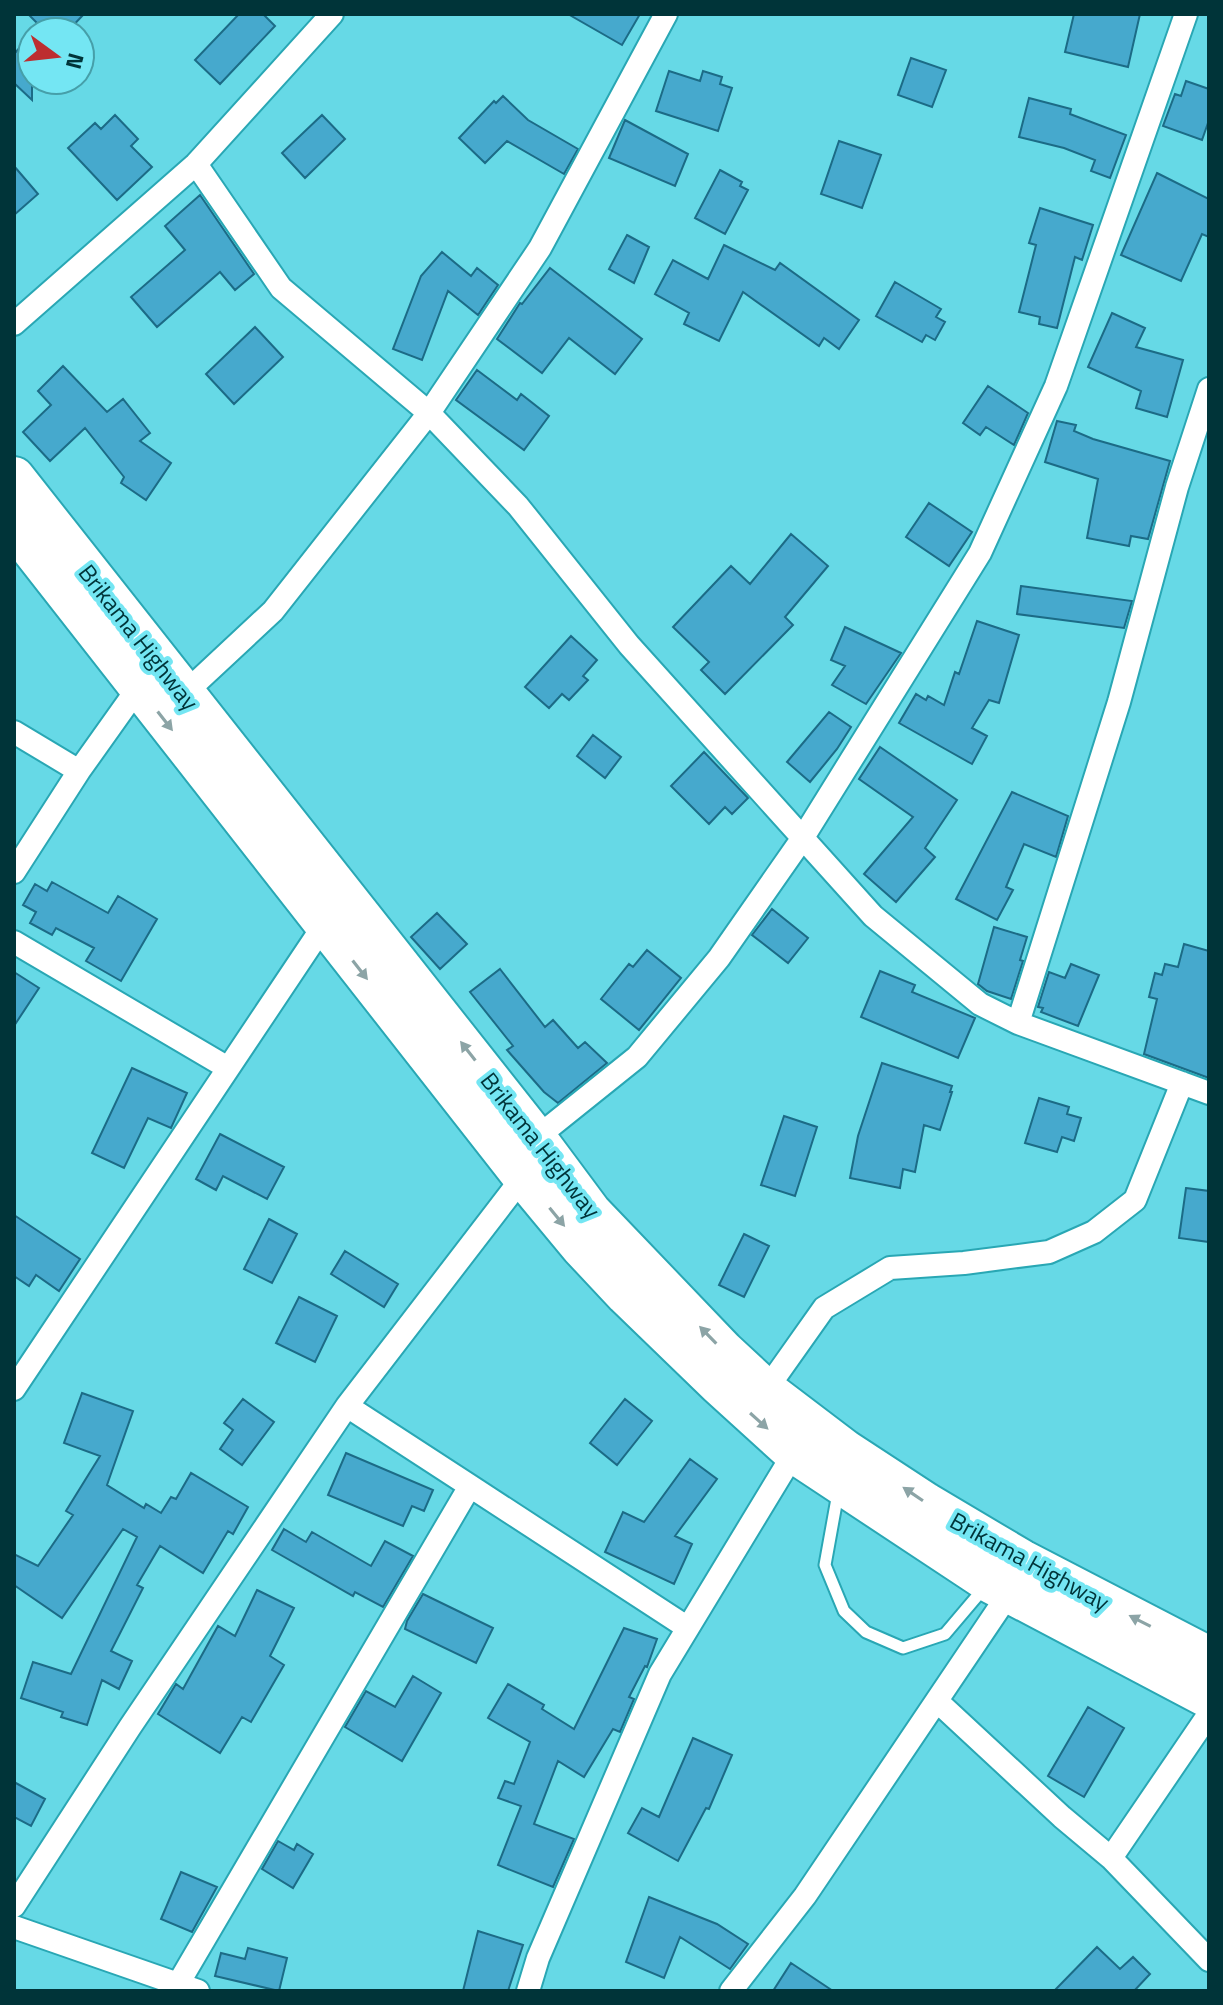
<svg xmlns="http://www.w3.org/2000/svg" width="1223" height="2005" font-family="'Titillium Web',sans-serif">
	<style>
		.building { fill: #46a9cd; stroke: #1c6b86; stroke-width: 2 }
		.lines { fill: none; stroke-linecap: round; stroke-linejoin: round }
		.lane-casing { stroke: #29a7b4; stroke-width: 15 }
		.street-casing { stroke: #29a7b4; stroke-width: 26 }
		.highway-casing { stroke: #29a7b4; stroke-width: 44 }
		.lane { stroke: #fff; stroke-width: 11 }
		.street { stroke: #fff; stroke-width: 22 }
		.highway { stroke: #fff; stroke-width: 40 }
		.oneway { fill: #8ca4a6 }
		.labels { text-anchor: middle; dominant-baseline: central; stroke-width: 8; stroke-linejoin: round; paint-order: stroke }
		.street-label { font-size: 24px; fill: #003439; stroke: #74e6f3 }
	</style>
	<rect width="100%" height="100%" fill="#66d9e6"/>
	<!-- building -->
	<path class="building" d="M28,14h56l-17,18h-21z
		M239,14h24l12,12 -55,58 -25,-24z
		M568,14h72l-18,31z
		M1074,14h66l-12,53 -63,-15z
		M32,34v66l-18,-17v-29z
		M911,58l35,12 -14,37 -34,-12z
		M669,71l31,10 3,-10 19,6 -2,7 12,4 -14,43 -62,-20z
		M1186,81l23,8v31l-7,20 -39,-14 12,-32 6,2z
		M503,96l25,24 50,29 -14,25 -57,-33 -22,22 -26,-25 35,-37 2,2z
		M1029,98l42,11 -1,5 56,21 -16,43 -19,-7 4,-11 -31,-12 -45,-11z
		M115,115l23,24 -7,7 21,21 -35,33 -49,-52 27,-25 6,6z
		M322,115l23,24 -40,39 -23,-25z
		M625,120l63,34 -13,32 -66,-28z
		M839,141l42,14 -19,53 -41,-14z
		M14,166l24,28 -24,21z
		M720,170l22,12 -2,4 8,4 -23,44 -30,-16z
		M1157,173l52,26v38l-7,-3 -21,47 -60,-26z
		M200,195l54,79 -19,16 -15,-18 -63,55 -26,-30 54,-47 -20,-24z
		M1040,208l53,17 -11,35 -7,-3 -18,71 -18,-4 1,-7 -21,-5 17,-67 -7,-2z
		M627,235l22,12 -15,36 -25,-14z
		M724,245l51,25 5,-7 79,57 -20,29 -15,-11 -5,8 -76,-54 -24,49 -35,-17 5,-11 -34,-19 18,-34 35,19z
		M442,252l29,24 6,-8 21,17 -20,30 -30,-24 -26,69 -29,-11 28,-73z
		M550,268l92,71 -27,35 -46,-36 -27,35 -45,-34 23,-36 2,1z
		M895,282l46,27 -5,8 9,5 -10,18 -9,-5 -4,7 -46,-26z
		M1112,313l33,15 -9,19 47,13 -16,57 -31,-9 5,-17 -53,-24z
		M255,327l28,30 -49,47 -28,-30z
		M63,366l44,46 16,-13 27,34 -10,8 31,22 -25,37 -25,-17 3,-6 -39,-49 -35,33 -27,-29 28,-27 -13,-14z
		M477,370l40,30 4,-6 28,22 -25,34 -68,-50z
		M988,386l40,27 -14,32 -28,-18 -6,8 -17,-12z
		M1057,421l19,4 -2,6 19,8 77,22 -22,78 -17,-3 -2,10 -42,-8 11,-59 -53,-17z
		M929,503l43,29 -23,34 -43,-29z
		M791,534l37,32 -43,51 8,8 -68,69 -24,-24 8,-8 -36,-35 58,-61 19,18z
		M1021,586l111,15 -8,27 -107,-14z
		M977,621l42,14 -20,68 -10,-3 -17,28 15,8 -15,28 -73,-41 17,-29 10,6 2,-4 16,9 11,-33 4,2z
		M845,627l56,26 -35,51 -34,-19 13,-19 -14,-6z
		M571,636l26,24 -14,16 5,4 -19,20 -7,-6 -13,14 -24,-21z
		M829,712l22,15 -14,22 -27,33 -23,-20z
		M593,735l28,22 -16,21 -28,-22z
		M880,747l77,53 -32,48 10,9 -39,45 -32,-28 49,-57 -54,-38z
		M704,752l44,46 -16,16 -7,-7 -16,17 -38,-38z
		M1012,792l56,24 -12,41 -32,-13 -18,43 7,3 -16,30 -41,-21z
		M52,882l56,31 10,-17 39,23 -36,62 -35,-20 8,-13 -38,-20 -4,7 -22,-12 6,-11 -13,-7 12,-21 12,7z
		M772,909l36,29 -20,25 -36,-28z
		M437,913l30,31 -27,25 -29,-32z
		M994,927l33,10 -7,23 3,1 -12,38 -24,-8 -9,-7z
		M1184,944l25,7v127l-65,-24 13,-55 -8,-2 6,-24 7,2 3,-11 13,3z
		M647,950l34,28 -42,52 -38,-31 28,-35 4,3z
		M1071,964l28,11 -21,51 -37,-14 2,-4 -5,-1 11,-35 16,6z
		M500,969l45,58 8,-7 25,28 7,-6 22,21 -49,40 -14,-11 -37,-42 6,-4 -43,-54z
		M880,971l35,14 -3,7 63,26 -17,40 -97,-41z
		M14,972l25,16 -25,38z
		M882,1063l70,23 -2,6h2l-12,38 -16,-5 -9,47 -12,-3 -3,19 -50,-10 8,-42z
		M132,1068l55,25 -16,35 -23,-10 -24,50 -32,-15z
		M1039,1098l30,9 -2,7 14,4 -7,23 -12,-4 -5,15 -32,-9z
		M784,1116l33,11 -22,69 -34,-11z
		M220,1134l64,33 -17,32 -44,-23 -7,14 -20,-11z
		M1186,1188l23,3v51l-30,-4z
		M14,1215l66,44 -21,32 -23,-16 -7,11 -15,-10z
		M269,1219l28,15 -25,49 -28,-14z
		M744,1234l25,12 -25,51 -25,-12z
		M345,1251l53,33 -14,23 -53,-33z
		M299,1297l38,19 -22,46 -39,-19z
		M82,1393l51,18 -26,74 37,23 2,-4 15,9 10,-16 5,2 15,-26 57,34 -15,27 -5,-3 -25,42 -43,-27 -23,39 6,3 -32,63 21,10 -13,28 -17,-9 -15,45 -26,-8 2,-5 -42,-14 12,-36 38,12 66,-137 -14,-8 -61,89 -48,-33v-31l24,12 35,-51 -7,-4 34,-55 -36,-13z
		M243,1399l31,23 -32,43 -22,-16 13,-19 -9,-7z
		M625,1399l27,22 -35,44 -27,-22z
		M346,1453l87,37 -9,21 -12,-5 -9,20 -75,-31z
		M690,1459l27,20 -42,57 17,8 -18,40 -69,-32 18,-40 21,10z
		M284,1529l22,13 6,-10 59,34 14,-25 28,15 -30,51 -28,-15 -2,4 -81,-46z
		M257,1590l37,18 -24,48 14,9 -33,57 -9,-5 -22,36 -62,-39 18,-30 7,5 35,-63 17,10z
		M423,1594l70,34 -17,35 -71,-34 2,-8z
		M624,1628l33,11 -10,28 -2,-1 -16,31 5,2 -14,33 -7,-3 -29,48 -26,-16 -24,63 40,15 -21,48 -55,-22 23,-59 -23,-8 7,-17 9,3 16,-42 -42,-24 20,-34 36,21 -2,4 32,20z
		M413,1676l28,17 -39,68 -57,-34 21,-36 29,16z
		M1088,1707l36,21 -40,69 -36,-21z
		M693,1738l39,17 -23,54 -3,-1 -28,53 -50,-28 14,-25 17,9z
		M14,1782l31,17 -14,27 -17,-9z
		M278,1841l16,9 3,-6 16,10 -20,34 -31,-19z
		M181,1872l36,15 -25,45 -31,-13z
		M649,1897l68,27 31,20 -18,25 -50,-32 -16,41 -38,-16z
		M478,1931l45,14 -15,46h-45z
		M1097,1947l23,22 13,-12 17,17 -16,17h-80z
		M248,1948l39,10 -8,33 -64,-15 6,-23 24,6z
		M791,1963l42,28h-60z"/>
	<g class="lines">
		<defs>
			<path id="lane" d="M838,1493l-13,72 19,46 22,21 37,16 42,-14 39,-46"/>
			<path id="street" d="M196,164l85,124 148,125 89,93 111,139 244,271 107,88 38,19 191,70
				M14,324l182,-160 136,-150
				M184,694l89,-83 156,-198 111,-165 126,-234
				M14,732l65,39
				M14,872l65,-101 64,-90
				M14,942l214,126
				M1018,1023l101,-321 58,-215 32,-98
				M536,1138l101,-81 82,-99 83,-119 178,-286 76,-167 130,-372
				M14,1389l310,-464
				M766,1390l58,-82 66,-40 74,-5 85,-11 45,-20 41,-32 47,-117
				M347,1406l123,80
				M938,1702l124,115 49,41 98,102
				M1111,1858l98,-144
				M14,1906l116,-179 217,-321 176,-229
				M14,1927l184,64
				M178,1984l292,-498 218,142
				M528,1991l10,-33 122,-284 134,-221
				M731,1991l74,-95 205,-304"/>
			<path id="highway" d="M14,477l522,661 55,74 133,139 42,39 79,60 81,53 96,57 187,97
				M14,527l509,650 58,70 45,48 92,89 76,69 195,129 220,116"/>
		</defs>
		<!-- lane casing -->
		<use href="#lane" class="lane-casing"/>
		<!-- street casing -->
		<use href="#street" class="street-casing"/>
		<!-- highway casing -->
		<use href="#highway" class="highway-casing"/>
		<!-- lane -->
		<use href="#lane" class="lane"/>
		<!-- street -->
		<use href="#street" class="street"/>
		<!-- highway -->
		<use href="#highway" class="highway"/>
	</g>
	<!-- one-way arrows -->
	<defs><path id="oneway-solid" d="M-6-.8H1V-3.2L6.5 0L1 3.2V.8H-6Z" transform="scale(2)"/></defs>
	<g class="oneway">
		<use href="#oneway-solid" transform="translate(165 721) rotate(52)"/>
		<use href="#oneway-solid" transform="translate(360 970) rotate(52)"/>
		<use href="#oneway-solid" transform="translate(468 1051) rotate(-128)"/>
		<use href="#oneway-solid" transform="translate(557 1217) rotate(51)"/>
		<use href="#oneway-solid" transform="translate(708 1335) rotate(-134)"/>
		<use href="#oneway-solid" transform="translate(759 1421) rotate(42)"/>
		<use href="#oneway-solid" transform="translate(913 1494) rotate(-146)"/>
		<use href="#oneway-solid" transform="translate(1140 1621) rotate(-153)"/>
	</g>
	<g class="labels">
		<!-- street labels -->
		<g class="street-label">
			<text transform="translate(139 637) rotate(52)">Brikama Highway</text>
			<text transform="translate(541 1145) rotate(52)">Brikama Highway</text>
			<text transform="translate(1030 1561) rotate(29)">Brikama Highway</text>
		</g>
	</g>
	<!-- border -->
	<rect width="1223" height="2005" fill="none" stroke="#003439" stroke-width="32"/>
	<!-- north arrow -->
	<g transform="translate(56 56) rotate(105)"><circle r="38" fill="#74e6f3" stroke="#469fa9" stroke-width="2"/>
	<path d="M0-6L14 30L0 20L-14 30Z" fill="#bd2e30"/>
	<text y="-12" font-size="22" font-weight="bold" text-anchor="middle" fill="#003439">N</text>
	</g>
</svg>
